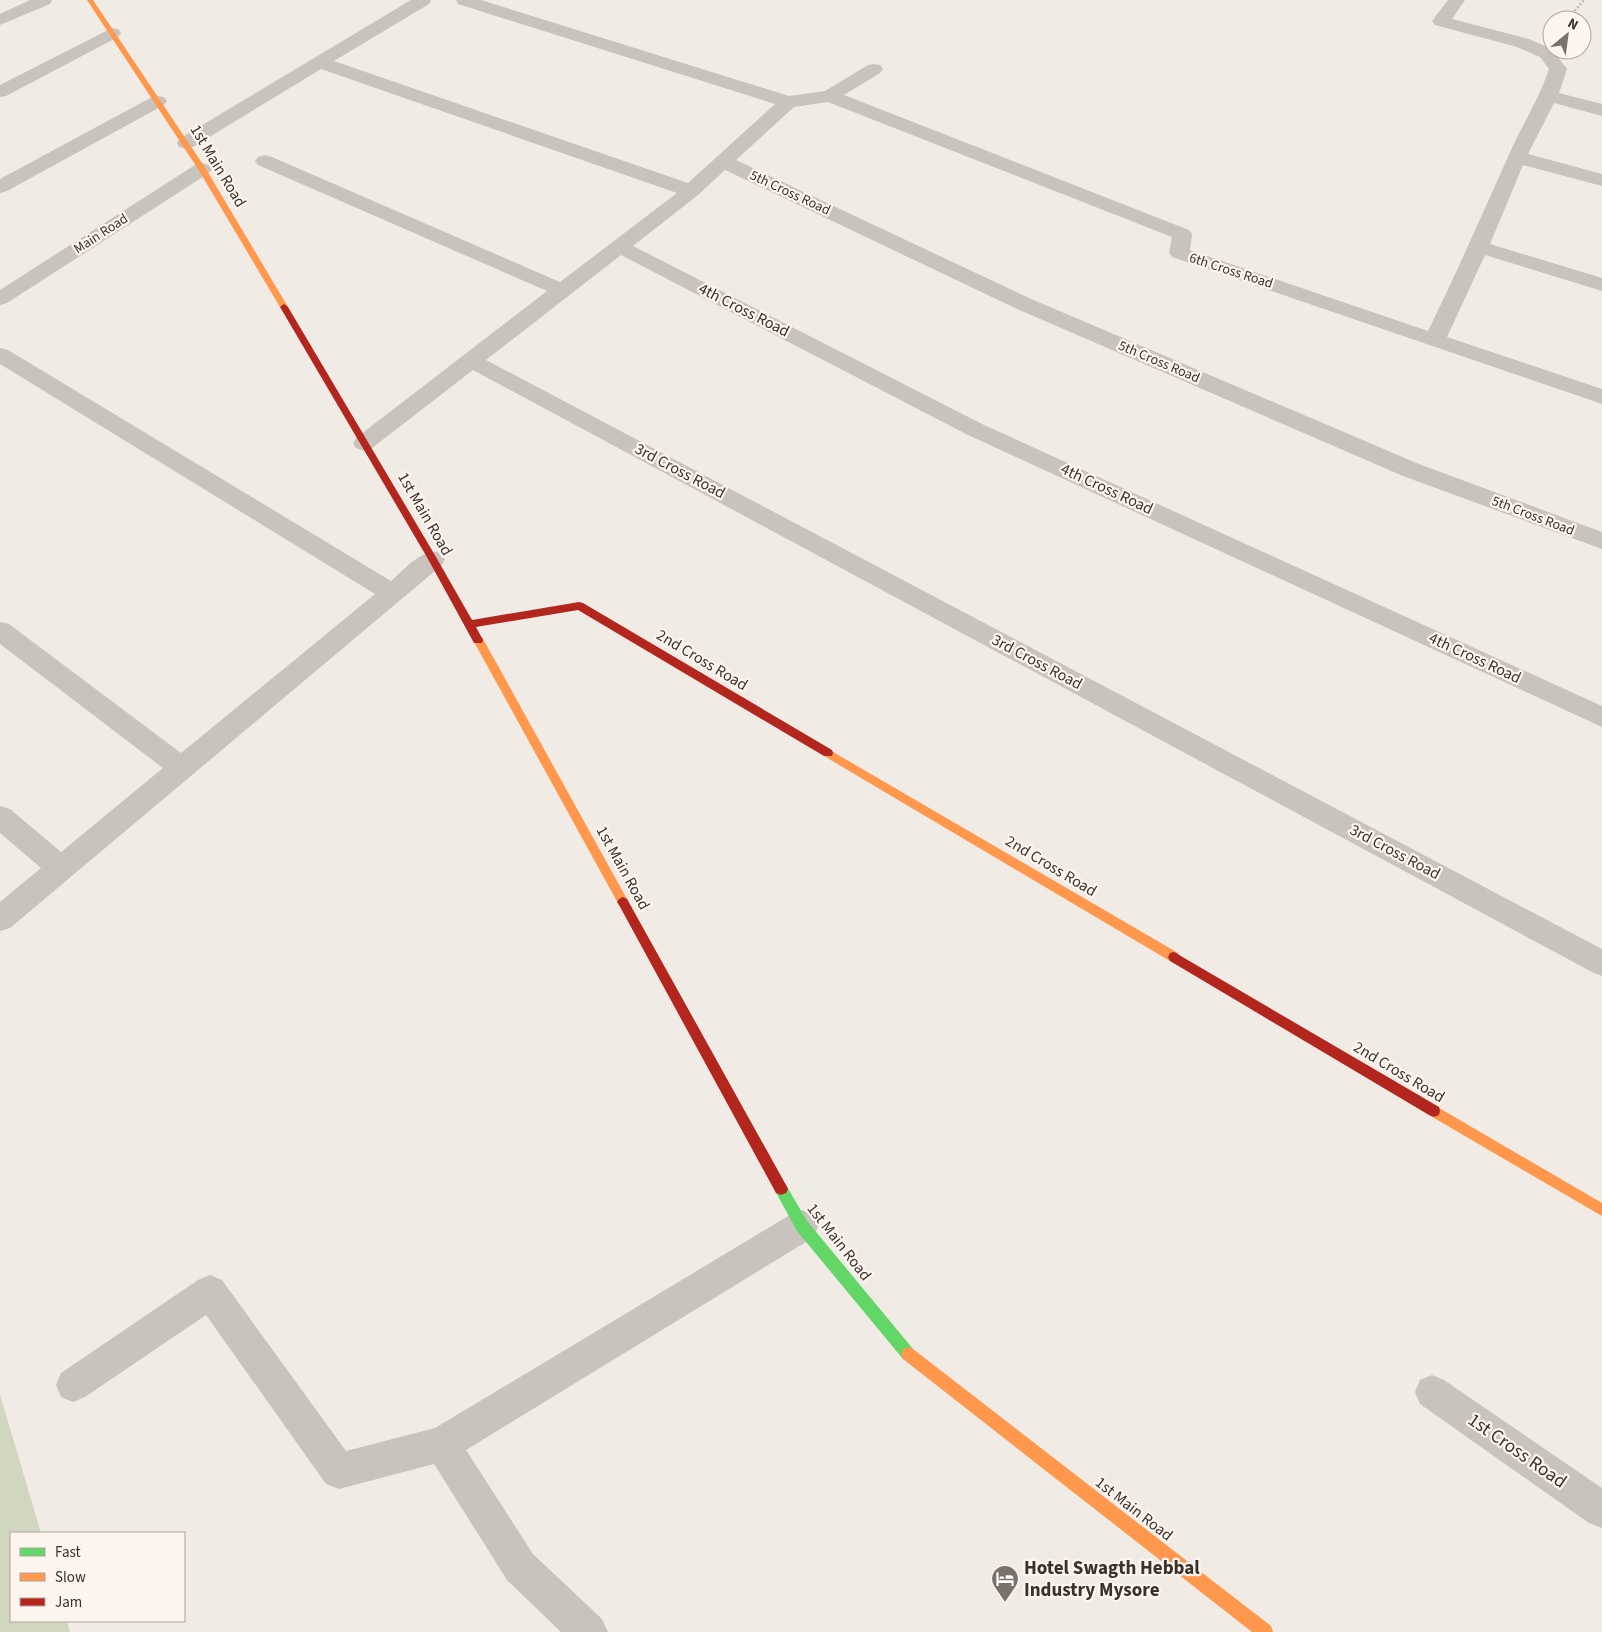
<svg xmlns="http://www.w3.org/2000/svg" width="1602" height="1632" font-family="'Source Sans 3',sans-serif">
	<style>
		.green { fill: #d1d6bf }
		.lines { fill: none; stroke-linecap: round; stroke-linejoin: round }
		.path { stroke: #c2bbb6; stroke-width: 2.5; stroke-dasharray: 2 2; stroke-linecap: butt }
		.street { fill: #c9c3be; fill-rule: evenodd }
		.fast { fill: #63d668; fill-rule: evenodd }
		.slow { fill: #ff974d; fill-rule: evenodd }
		.jam { fill: #b3261e; fill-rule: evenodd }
		.labels { text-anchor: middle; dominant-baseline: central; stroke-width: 4.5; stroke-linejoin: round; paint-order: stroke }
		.far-street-label { font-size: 14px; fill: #3b302b; stroke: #fbf5ee }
		.street-label { font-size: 16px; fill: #3b302b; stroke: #fbf5ee }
		.near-street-label { font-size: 19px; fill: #3b302b; stroke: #fbf5ee }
		.near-poi-label { font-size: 19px; font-weight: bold; fill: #3b302b; stroke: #fbf5ee; text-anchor: start }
	</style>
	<rect width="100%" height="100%" fill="#f0ebe5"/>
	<!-- green -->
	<path class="green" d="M0,1395l41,138h-30v88h56l3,11h-70z"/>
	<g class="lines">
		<!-- path -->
		<path class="path" d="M1572,14l12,-14"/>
		<!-- street -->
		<path class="street" d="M30,0h22l-2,4 -50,21v-11z
			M411,0h20l-2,4 -95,57 354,122 87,-79 -317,-100 -2,-4h25l308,96 36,-5 43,-26 6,-1 6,1 3,4 -3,4 -36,22 345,135 3,4 -2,16 238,81c28,-57 53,-114 79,-172 13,-31 31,-57 42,-90l-9,-12 -23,-10 -82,-22 -3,-4 16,-21h17l-13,19 77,20 23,10 15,20 -8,24 43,11v12l-48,-13 -26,51 74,20v12l-79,-21 -33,79 112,34v13l-117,-36 -38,82 155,52v15l-430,-147 -3,-4 3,-16 -344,-135 -34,5 -58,53 293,138 390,166 183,68v17l-199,-73 -388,-168 -290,-138 -27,25 -65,51 349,178 620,282v21l-636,-293 -345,-179 -135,105 1116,589v27l-10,-4 -1119,-602 -101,78 -8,3 -8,-3 -3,-5 3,-5 191,-147 -289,-126 -3,-4 3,-4 7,-2 7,2 288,125 117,-89 -356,-124 -128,78 -7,2 -7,-2 -2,-4 2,-4z
			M112,28l6,1 3,4 -3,4 -112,59 -6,1v-12z
			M158,96l6,1 3,4 -3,4 -157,86 -7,2v-14l152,-82z
			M202,163l7,2 3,4 -3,4 -202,130 -7,2v-15l195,-125z
			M0,348l8,2 383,231c14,-12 31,-34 51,-28l3,6 -3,6 -432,363 -10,3v-29l41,-34 -41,-35v-27l10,3 51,43 102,-84 -163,-124v-22l9,2 172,129 194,-159 -375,-230z
			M802,1210l12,5 4,11 -4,11 -348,213 67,104 69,65 6,13h-47l-54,-52 -73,-116 -95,25 -13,-5 -120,-169 -121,82 -12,5 -12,-5 -5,-12 5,-12 137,-93 12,-5 12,5 124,171 89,-23 355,-213z
			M1432,1375l12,5 158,108v40l-13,-5 -169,-119 -5,-12 5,-12z"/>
		<!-- fast -->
		<path class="fast" d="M781,1183l5,2 21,36 106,128 2,5 -2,5 -5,2 -5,-2 -106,-128 -23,-42 2,-4z"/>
		<!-- slow -->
		<path class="slow" d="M87,0h6l113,169 82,138 -1,2 -3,1 -4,-3 -82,-138z
			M478,636l4,1 145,262 2,3 -2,3 -4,2 -4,-2 -146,-265z
			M828,749l350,204 2,4 -2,4 -4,1 -4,-1 -346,-205 -1,-3z
			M1434,1105l168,98v13l-173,-101 -1,-4 1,-4z
			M908,1347l5,2 358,277 2,6h-21l-349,-273 -2,-5 2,-5z"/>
		<!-- jam -->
		<path class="jam" d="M284,304l4,3 148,250 36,63 107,-18 4,1 249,147 1,3 -1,3h-8l-246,-146 -102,17 7,13 -1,3h-8l-46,-84 -148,-252z
			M623,897l4,2 159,286 2,4 -2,4 -5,2 -5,-2 -157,-288 -2,-3 2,-3z
			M1174,952l265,155 1,4 -1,4 -5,2 -5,-2 -259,-154 -2,-4 2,-4z"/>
	</g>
	<!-- icons -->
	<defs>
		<symbol id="hotel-pin" viewBox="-11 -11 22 30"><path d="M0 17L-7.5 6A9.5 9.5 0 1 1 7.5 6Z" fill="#7a716c" stroke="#fbf5ee"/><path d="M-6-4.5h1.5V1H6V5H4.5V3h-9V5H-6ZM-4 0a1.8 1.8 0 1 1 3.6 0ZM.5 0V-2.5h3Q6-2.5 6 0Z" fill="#fff"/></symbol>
	</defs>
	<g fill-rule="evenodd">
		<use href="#hotel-pin" x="989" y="1563" width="32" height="43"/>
	</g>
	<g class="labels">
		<!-- far-street labels -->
		<g class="far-street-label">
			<text transform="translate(790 193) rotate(25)">5th Cross Road</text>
			<text transform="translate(101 234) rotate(-33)">Main Road</text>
			<text transform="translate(1231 271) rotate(18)">6th Cross Road</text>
			<text transform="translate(1159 362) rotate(23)">5th Cross Road</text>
			<text transform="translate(1533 516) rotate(21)">5th Cross Road</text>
		</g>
		<!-- street labels -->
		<g class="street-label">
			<text transform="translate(218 166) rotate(59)">1st Main Road</text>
			<text transform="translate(744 310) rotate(27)">4th Cross Road</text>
			<text transform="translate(680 471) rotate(28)">3rd Cross Road</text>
			<text transform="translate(1107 489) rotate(25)">4th Cross Road</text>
			<text transform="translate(425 514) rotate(60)">1st Main Road</text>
			<text transform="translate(1475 658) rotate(25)">4th Cross Road</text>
			<text transform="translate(702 660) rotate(31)">2nd Cross Road</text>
			<text transform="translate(1037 662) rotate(28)">3rd Cross Road</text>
			<text transform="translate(1395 852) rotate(28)">3rd Cross Road</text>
			<text transform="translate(1051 866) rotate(31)">2nd Cross Road</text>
			<text transform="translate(623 868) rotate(61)">1st Main Road</text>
			<text transform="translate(1399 1072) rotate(31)">2nd Cross Road</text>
			<text transform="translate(839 1242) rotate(52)">1st Main Road</text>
			<text transform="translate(1134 1509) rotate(38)">1st Main Road</text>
		</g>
		<!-- near-street labels -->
		<g class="near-street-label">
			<text transform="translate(1517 1451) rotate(35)">1st Cross Road</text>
		</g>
		<!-- near-poi labels -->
		<g class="near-poi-label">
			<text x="1024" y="1568">Hotel Swagth Hebbal<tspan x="1024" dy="22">Industry Mysore</tspan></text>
		</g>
	</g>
	<!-- legend -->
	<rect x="10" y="1532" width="175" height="90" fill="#fbf5ee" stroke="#aea6a0"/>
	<rect x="20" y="1548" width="25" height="8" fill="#63d668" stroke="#aea6a0"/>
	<text x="55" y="1557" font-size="15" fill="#3b302b">Fast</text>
	<rect x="20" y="1573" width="25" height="8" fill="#ff974d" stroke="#aea6a0"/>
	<text x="55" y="1582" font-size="15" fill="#3b302b">Slow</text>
	<rect x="20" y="1598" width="25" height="8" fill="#b3261e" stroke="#aea6a0"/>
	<text x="55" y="1607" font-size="15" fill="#3b302b">Jam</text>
	<!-- north arrow -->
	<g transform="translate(1567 35) rotate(29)"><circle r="24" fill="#fbf5ee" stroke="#aea6a0"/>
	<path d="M0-4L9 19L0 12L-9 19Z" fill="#7a716c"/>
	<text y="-8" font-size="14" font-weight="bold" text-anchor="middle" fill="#3b302b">N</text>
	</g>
</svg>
